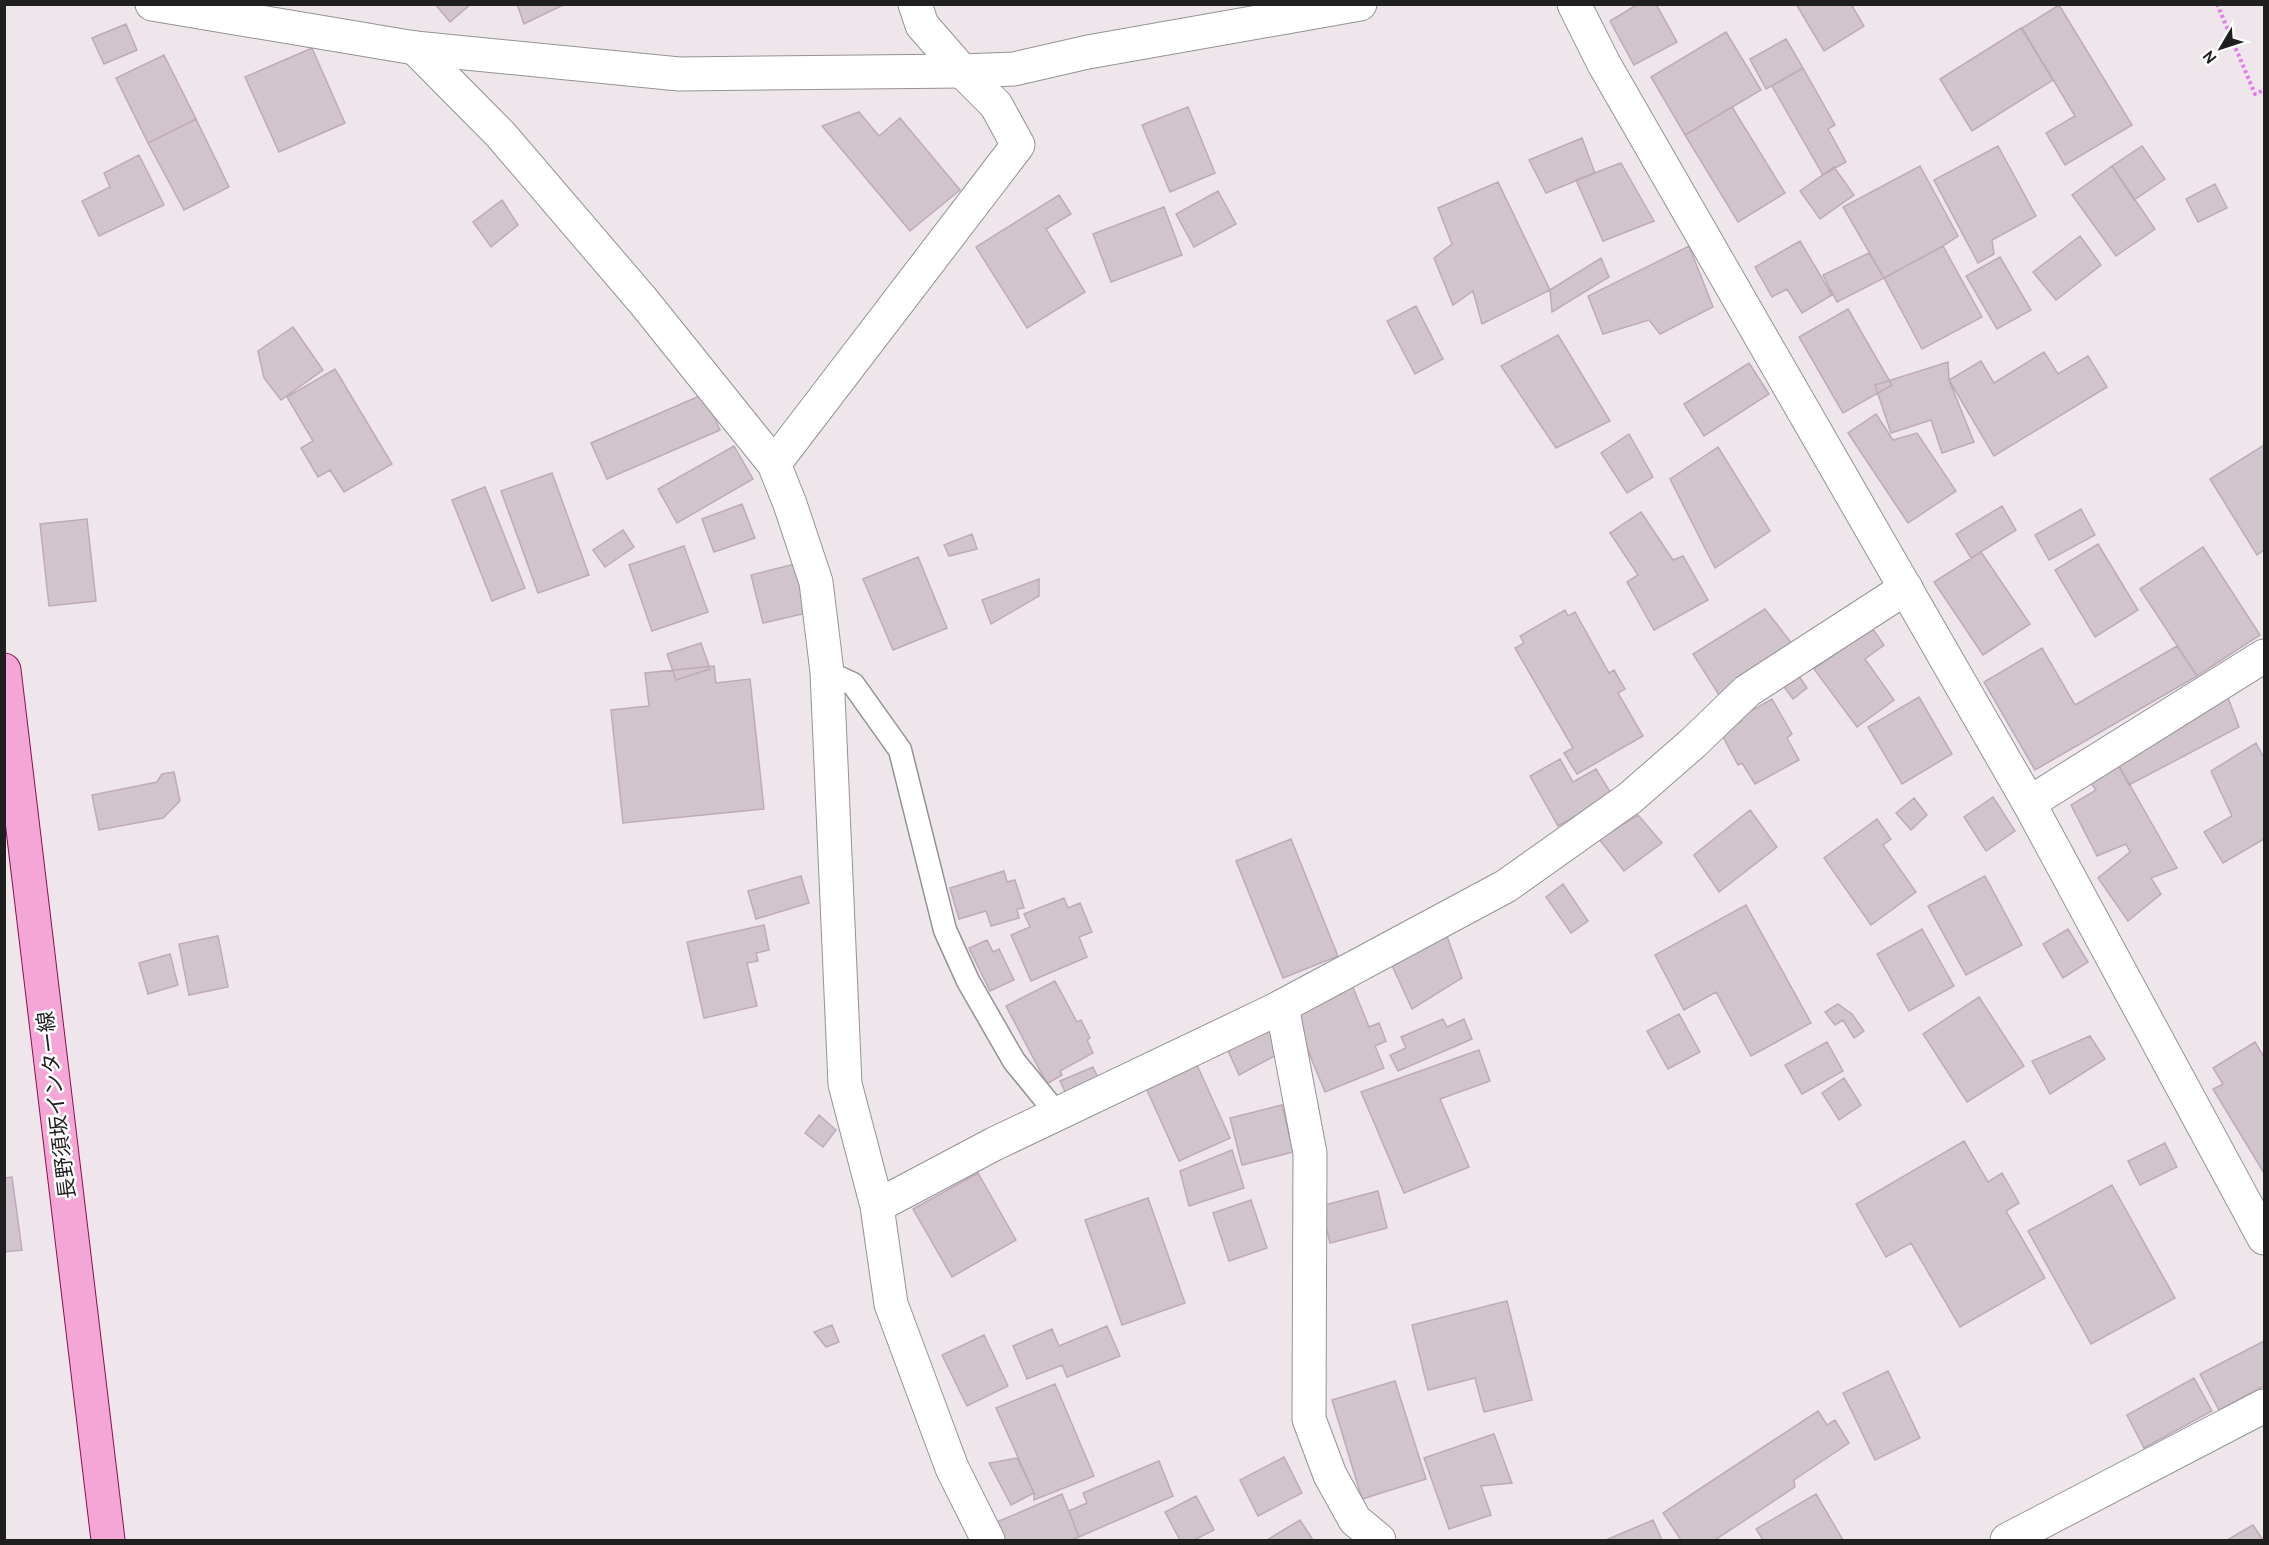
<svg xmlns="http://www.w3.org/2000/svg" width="2269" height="1545" font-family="Cabin,'Noto Sans JP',sans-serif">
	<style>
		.building { fill: #d1c4cd; stroke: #bfaaba; stroke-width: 1.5 }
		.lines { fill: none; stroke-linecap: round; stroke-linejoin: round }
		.service-casing { stroke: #939393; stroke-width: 25 }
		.minor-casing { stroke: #939393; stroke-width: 35 }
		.tertiary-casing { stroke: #939393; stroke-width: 35 }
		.primary-casing { stroke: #8c0e4f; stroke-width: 35 }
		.path { stroke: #e479ed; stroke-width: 4; stroke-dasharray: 3 3; stroke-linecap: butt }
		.service { stroke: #fff; stroke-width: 22 }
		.minor { stroke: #fff; stroke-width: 33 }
		.tertiary { stroke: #fff; stroke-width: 33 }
		.primary { stroke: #f4a7d6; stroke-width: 33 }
		.labels { text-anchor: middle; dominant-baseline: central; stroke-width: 5; stroke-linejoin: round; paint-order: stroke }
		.street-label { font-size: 21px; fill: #1f1f1f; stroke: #fff }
	</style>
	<rect width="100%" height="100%" fill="#efe6eb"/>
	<!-- building -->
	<path class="building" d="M435,4h36l-21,18z
		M517,4h48l-41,20z
		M1638,4h18l21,38 -43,23 -24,-44z
		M1796,4h55l13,22 -40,25z
		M2059,5l73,120 -67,40 -19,-32 29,-17 -53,-88z
		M126,24l11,26 -33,14 -12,-26z
		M2021,28l32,52 -81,51 -32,-52z
		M1726,32l35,58 -76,45 -34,-58z
		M1786,39l17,29 -37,21 -16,-30z
		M312,48l33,75 -66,29 -34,-75z
		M164,55l32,64 -48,24 -32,-65z
		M1803,68l32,57 -7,4 18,33 -23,13 -51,-89z
		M1188,107l27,66 -45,19 -28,-67z
		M1732,107l53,86 -47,29 -53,-87z
		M859,112l20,24 21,-18 60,72 -50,41 -88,-105z
		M196,119l33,68 -45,23 -36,-67z
		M1582,138l13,35 -49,20 -17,-33z
		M1998,146l38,70 -44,24 2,14 -16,9 -44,-83z
		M2142,146l23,33 -31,21 -22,-34z
		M139,155l25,50 -65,31 -17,-35 28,-14 -6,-14z
		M1621,163l33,58 -51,20 -27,-61z
		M1920,166l38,70 -15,10 -59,32 -41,-71z
		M2112,166l43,63 -39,27 -44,-61z
		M1834,167l20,28 -34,24 -20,-28z
		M1498,182l52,108 -68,34 -9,-33 -20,14 -19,-47 18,-14 -14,-36z
		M2215,184l12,24 -29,14 -12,-23z
		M1218,191l18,33 -42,23 -18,-33z
		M1059,195l12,19 -25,15 39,63 -58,36 -51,-81z
		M502,200l16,25 -27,22 -18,-25z
		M1164,207l18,48 -71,27 -18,-48z
		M2080,236l21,29 -45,35 -23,-28z
		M1800,241l32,54 -30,18 -15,-24 -15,8 -17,-30z
		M1689,246l24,61 -53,27 -11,-14 -46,14 -15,-38z
		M1943,246l39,71 -60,32 -38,-71z
		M1869,253l15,25 -47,24 -14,-27z
		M2000,257l31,53 -34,19 -31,-53z
		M1601,258l8,19 -57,35 -2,-22z
		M1416,306l27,53 -28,15 -28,-53z
		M1848,309l44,76 -49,28 -44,-76z
		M293,327l30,43 -42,30 -17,-22 -6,-27z
		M1558,335l52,86 -54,27 -55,-82z
		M2044,352l14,22 30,-18 19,31 -113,69 -45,-76 32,-19 13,22z
		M1948,362l1,18 25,62 -32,11 -11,-33 -40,13 -16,-48z
		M1749,363l20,31 -65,42 -20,-32z
		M335,369l57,95 -48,28 -14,-22 -12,7 -17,-29 12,-7 -26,-44z
		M704,394l16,36 -113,49 -16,-36z
		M1876,414l17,26 24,-7 39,58 -48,32 -60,-90z
		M1629,434l24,43 -26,16 -26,-40z
		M2264,445v105l-7,5 -47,-76z
		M734,446l19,33 -76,44 -19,-34z
		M1718,447l52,84 -55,37 -45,-89z
		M552,473l37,102 -51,18 -37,-102z
		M485,487l40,101 -33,13 -40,-101z
		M742,504l13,34 -41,14 -12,-33z
		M2002,506l14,24 -45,28 -15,-24z
		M2081,509l14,26 -46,25 -14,-25z
		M1641,512l32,48 10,-4 25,44 -54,30 -27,-48 11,-7 -28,-42z
		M87,519l9,82 -47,5 -9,-82z
		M623,530l11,17 -29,20 -12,-17z
		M972,534l5,15 -28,7 -5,-11z
		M2098,544l40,66 -43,27 -40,-67z
		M684,546l24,66 -56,19 -23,-66z
		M2203,547l57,88 -63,41 -57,-87z
		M1981,552l49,72 -47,31 -49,-73z
		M918,557l29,71 -54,22 -30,-71z
		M795,564l12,49 -44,10 -12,-48z
		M1039,579v17l-48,28 -9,-24z
		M1765,609l28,36 -74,50 -26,-41z
		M1565,610l3,6 7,-4 34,61 5,-3 11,19 -7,4 25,43 -66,38 -13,-21 9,-5 -58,-100 9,-5 -4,-7z
		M1872,628l12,17 -19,14 29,41 -37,27 -43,-58z
		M701,643l9,26 -34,11 -9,-26z
		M2177,646l20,30 -162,94 -51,-88 58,-34 33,57z
		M714,666l2,17 34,-4 14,130 -141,14 -12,-113 38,-4 -4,-33z
		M1799,676l8,12 -14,11 -9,-12z
		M2227,695l12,32 -110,58 -15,-28z
		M1919,697l33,57 -50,30 -34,-57z
		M1772,699l20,35 -5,4 12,22 -44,24 -13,-21 -4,2 -17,-32 21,-12 -2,-4z
		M2256,743l8,15v81l-41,24 -19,-31 28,-16 -21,-45z
		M2114,757l63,111 -26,10 10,16 -33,27 -30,-43 32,-26 -4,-8 -29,12 -26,-51 25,-15 -12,-16z
		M1560,759l13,23 23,-13 16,26 -54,31 -28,-50z
		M174,772l6,29 -17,17 -64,12 -7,-35 65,-13 5,-8z
		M1993,797l22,34 -29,20 -22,-34z
		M1914,798l13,17 -16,15 -15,-17z
		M1750,810l27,37 -58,45 -25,-37z
		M1638,815l24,28 -38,28 -25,-32z
		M1877,819l14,20 -8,6 33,47 -45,33 -47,-67z
		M1291,839l47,117 -55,22 -47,-117z
		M1004,871l3,11 8,-2 9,28 -7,1 2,9 -28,8 -5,-15 -27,8 -9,-31z
		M801,876l8,27 -53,16 -8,-28z
		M1985,876l37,69 -56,30 -38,-69z
		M1563,884l25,37 -17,12 -25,-36z
		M1064,898l4,10 12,-5 12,29 -13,5 8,20 -56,24 -20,-46 19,-8 -6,-13z
		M1746,905l65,118 -60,33 -35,-64 -32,18 -29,-55z
		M764,925l5,25 -13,3 2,8 -11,2 10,43 -53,12 -17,-76z
		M1444,928l18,50 -50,31 -23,-50z
		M1922,929l32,57 -45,25 -32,-57z
		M2068,929l20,33 -25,16 -20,-34z
		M218,936l10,51 -39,8 -10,-51z
		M987,940l6,12 6,-3 15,31 -24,11 -21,-43z
		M170,954l8,31 -30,9 -9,-31z
		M1055,981l22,41 4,-2 9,18 -3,2 6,13 -33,18 2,4 -15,9 -41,-78z
		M1352,985l17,42 10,-4 7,18 -11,5 9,22 -59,24 -34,-83z
		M1979,997l45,69 -57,36 -44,-68z
		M1838,1004l14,10 12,17 -10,7 -11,-18 -8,5 -10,-13z
		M1679,1014l21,38 -32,17 -21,-38z
		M1443,1019l4,8 17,-8 8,20 -74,32 -8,-16 16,-7 -5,-11z
		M1269,1026l11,27 -41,22 -13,-29z
		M2090,1036l15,23 -55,35 -18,-33z
		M1827,1042l16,29 -41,23 -17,-29z
		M2255,1042l9,15v116l-51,-84 10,-5 -10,-16z
		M1479,1050l11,31 -50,18 29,68 -65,26 -43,-101z
		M1197,1065l33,73 -51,23 -33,-73z
		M1093,1067l6,13 -32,16 -7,-15z
		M1844,1078l17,27 -22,15 -17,-27z
		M1282,1105l11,47 -51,13 -12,-47z
		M819,1115l17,15 -13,17 -18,-14z
		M1964,1141l24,41 14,-9 17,30 -13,8 39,67 -85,49 -49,-84 -25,14 -30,-53z
		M2165,1143l12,24 -37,18 -12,-24z
		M1232,1150l12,38 -55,18 -9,-35z
		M978,1173l38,67 -64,37 -39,-68z
		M12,1177l10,73 -18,2v-74z
		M2112,1185l63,113 -84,46 -63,-113z
		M1378,1191l9,37 -57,15 -9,-37z
		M1148,1198l37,105 -63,22 -37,-105z
		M1251,1200l16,48 -38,13 -16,-48z
		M1507,1301l25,99 -48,12 -9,-34 -47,12 -16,-65z
		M832,1325l7,17 -13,5 -12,-15z
		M1107,1326l13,30 -53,21 -5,-12 -35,14 -14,-33 39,-17 7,17z
		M984,1335l24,51 -41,20 -25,-51z
		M2264,1341v45l-45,24 -19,-36z
		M1888,1371l32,67 -45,22 -32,-67z
		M2194,1378l18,33 -68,37 -17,-33z
		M1395,1381l31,98 -64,20 -30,-99z
		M1055,1384l39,92 -60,24v-7l-38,-85z
		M1818,1411l9,14 8,-5 14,23 -55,37 1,7 -80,53h-34l-18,-27z
		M1494,1434l18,49 -31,3 10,29 -42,14 -25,-71z
		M1284,1457l18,36 -44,23 -18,-36z
		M1017,1458l17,35 -23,12 -22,-42z
		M1159,1461l14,35 -94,41 -10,-26 18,-8 -4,-10z
		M1062,1494l17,43 -8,3h-66l-8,-18z
		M1816,1494l27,46h-80l-7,-11z
		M1196,1496l18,34 -20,10h-14l-15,-28z
		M1300,1520l13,20h-46z
		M1653,1520l9,20h-56z
		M2253,1525l10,15h-36z"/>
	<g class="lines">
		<defs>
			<path id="service" d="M827,672l26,12 47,66 45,180 23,51 46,80 44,54"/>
			<path id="minor" d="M415,48l86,87 143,167 130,162 16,40 26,78 11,90 18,412 32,122 14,98 61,164 36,72
				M774,464l244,-319 -22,-40 -34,-34 -40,-46 -7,-21
				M2029,803l235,-147
				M1282,1006l28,147 -1,266 21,56 25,45 24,20
				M877,1206l117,-62 279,-133 233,-125 124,-88 63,-55 54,-52 159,-103
				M2007,1540l257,-134"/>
			<path id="tertiary" d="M152,4l263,44 264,26 283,-3 52,-2 74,-17 272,-48
				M1574,4l30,60 425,739 235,435"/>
			<path id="primary" d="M4,670l104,870"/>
		</defs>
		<!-- service casing -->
		<use href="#service" class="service-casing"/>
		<!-- minor casing -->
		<use href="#minor" class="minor-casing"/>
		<!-- tertiary casing -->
		<use href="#tertiary" class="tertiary-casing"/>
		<!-- primary casing -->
		<use href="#primary" class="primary-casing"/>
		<!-- path -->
		<path class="path" d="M2217,4l38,90 9,-4"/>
		<!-- service -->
		<use href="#service" class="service"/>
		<!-- minor -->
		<use href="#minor" class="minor"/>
		<!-- tertiary -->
		<use href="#tertiary" class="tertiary"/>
		<!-- primary -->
		<use href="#primary" class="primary"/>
	</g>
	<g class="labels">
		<!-- street labels -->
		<g class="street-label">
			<text transform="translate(56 1105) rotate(-97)">長野須坂インター線</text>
		</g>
	</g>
	<!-- border -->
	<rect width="2269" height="1545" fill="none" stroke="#1f1f1f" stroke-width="12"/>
	<!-- north arrow -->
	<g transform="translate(2221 48) rotate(231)" stroke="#ffffff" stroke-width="4.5" paint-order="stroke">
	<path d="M0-4.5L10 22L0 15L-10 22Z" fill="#1f1f1f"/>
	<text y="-9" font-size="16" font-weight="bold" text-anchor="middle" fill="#1f1f1f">N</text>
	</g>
</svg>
